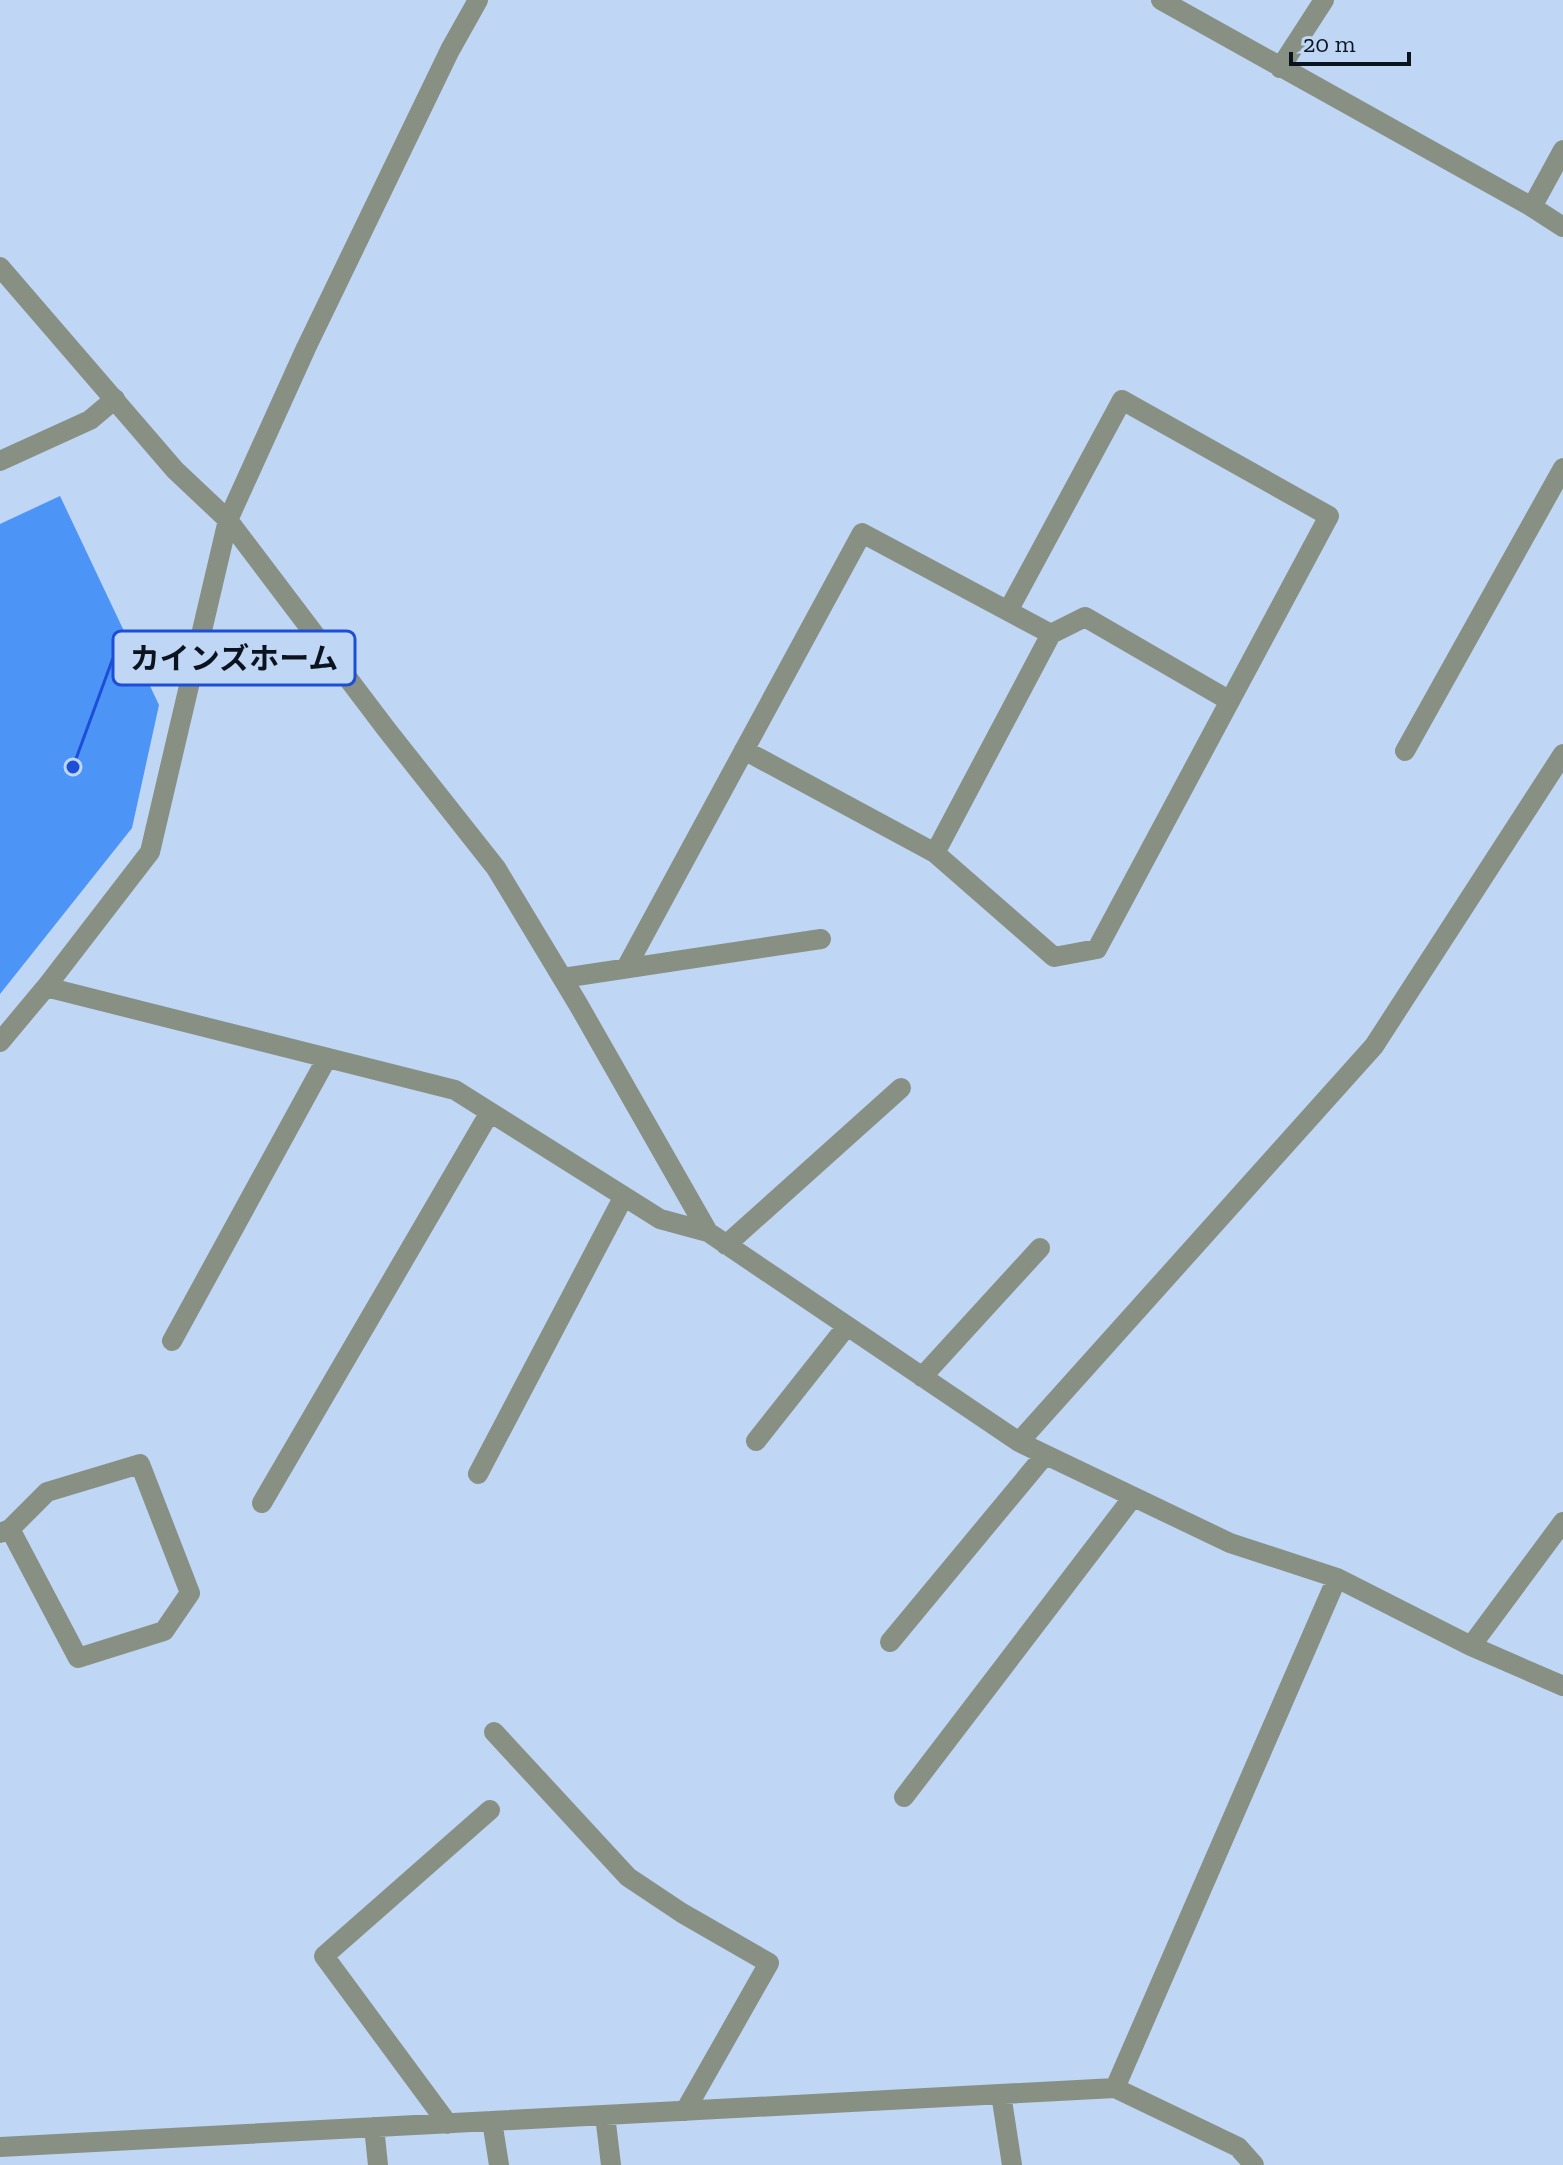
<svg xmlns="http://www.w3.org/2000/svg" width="1563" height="2165" font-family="'Zilla Slab','Noto Sans JP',serif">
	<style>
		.building { fill: #4c95f7 }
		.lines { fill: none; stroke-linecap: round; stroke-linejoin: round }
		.service { stroke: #879083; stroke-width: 20 }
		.minor { stroke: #879083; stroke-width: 20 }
		.leader { fill: none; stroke: #1d4ed8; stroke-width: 3 }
		.callout-dot { fill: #1d4ed8; stroke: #bfd6f5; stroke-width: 3 }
		.callout { fill: #bfd6f5; stroke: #1d4ed8; stroke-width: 3 }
		.callout-label { font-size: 30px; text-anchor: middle; font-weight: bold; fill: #0b131e }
	</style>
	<rect width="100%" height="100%" fill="#bfd6f5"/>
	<!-- building -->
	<path class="building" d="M60,496l99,209 -27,123 -132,166v-470z"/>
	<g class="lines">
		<!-- service -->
		<path class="service" d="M0,461l90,-41 25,-21
			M1405,751l158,-283"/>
		<!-- minor -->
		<path class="minor" d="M1161,0l371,207 31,20
			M1280,68l44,-68
			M1532,207l31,-57
			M0,267l175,203 53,50 159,210 109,138 82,136 130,228
			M1051,634l34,-17 145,84
			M935,853l119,104 43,-8 232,-433 -207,-116 -114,211
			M626,968l236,-435 189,101 -116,219 -191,-103
			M563,978l258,-39
			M46,987l409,103 205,129 48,13 311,210 211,101 107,35 134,68 92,40
			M0,1042l46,-55 104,-135 78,-332 78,-172 144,-298 28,-50
			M726,1245l175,-157
			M172,1341l155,-283
			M922,1377l118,-129
			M756,1441l91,-115
			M1019,1442l355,-396 189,-292
			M478,1474l146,-278
			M262,1503l228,-391
			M0,1533l10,-4 37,-37 93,-28 50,129 -26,38 -86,27 -68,-129
			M890,1642l155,-187
			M1471,1646l92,-124
			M494,1732l134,145 54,36 87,50 -84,148
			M904,1797l229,-300
			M1115,2088l222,-510
			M1001,2094l11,71
			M605,2115l6,50
			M492,2121l7,44
			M448,2124l-124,-168 166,-146
			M374,2127l4,38
			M0,2147l1115,-59 123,59 16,18"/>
	</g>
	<!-- callouts -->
	<path class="leader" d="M73 767L113 658"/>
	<circle class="callout-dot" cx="73" cy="767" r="8"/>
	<rect class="callout" x="113" y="631" width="242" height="54" rx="8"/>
	<g class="callout-label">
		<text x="234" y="669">カインズホーム</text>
	</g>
	<!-- scale -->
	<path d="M1291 52v12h118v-12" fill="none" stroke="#0b131e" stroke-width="4"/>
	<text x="1303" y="52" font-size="24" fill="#0b131e" stroke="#bfd6f5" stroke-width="6" paint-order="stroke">20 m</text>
</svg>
